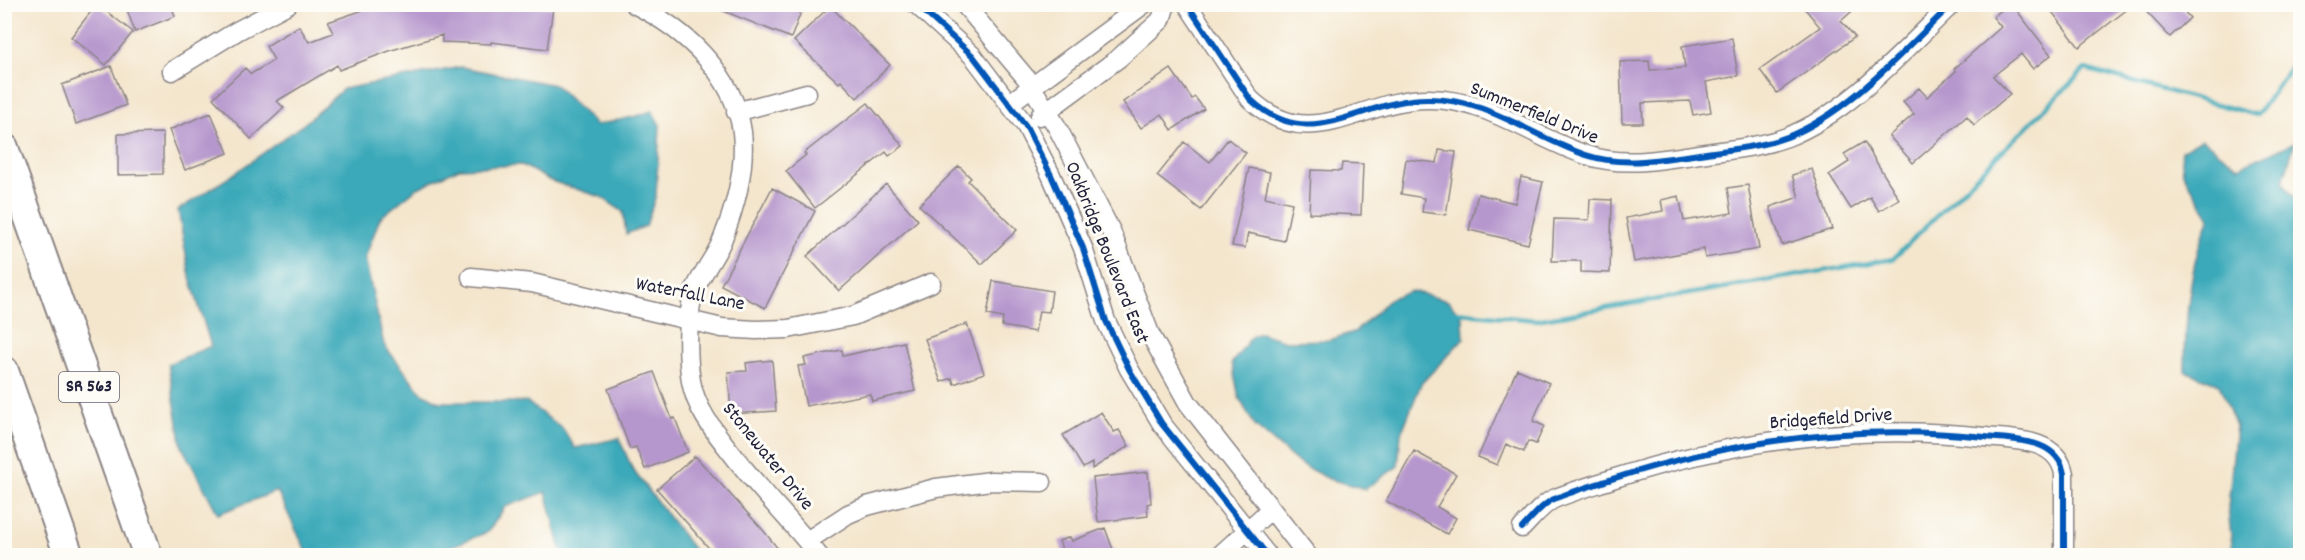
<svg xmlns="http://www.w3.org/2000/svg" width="2305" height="560" font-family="Dekko,sans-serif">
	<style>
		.water { fill: #3aa9b9; stroke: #2e667a; stroke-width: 1.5 }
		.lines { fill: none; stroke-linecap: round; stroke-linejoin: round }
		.stream { stroke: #3aa9b9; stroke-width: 4.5 }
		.building { fill: #b697cd }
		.street-casing { stroke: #8b8484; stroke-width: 21 }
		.primary-casing { stroke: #8b8484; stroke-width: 32 }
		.street { stroke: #fff; stroke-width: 18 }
		.primary { stroke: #fff; stroke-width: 28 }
		.cycleway-casing { stroke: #fdfcf7; stroke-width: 10 }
		.cycleway { stroke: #0057b8; stroke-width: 6 }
		.labels { text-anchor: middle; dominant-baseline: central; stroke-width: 6; stroke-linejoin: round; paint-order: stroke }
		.shield { fill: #fdfcf7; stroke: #646373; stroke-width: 1.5 }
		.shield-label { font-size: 18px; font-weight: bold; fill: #22223b }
		.street-label { font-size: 20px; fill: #22223b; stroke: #fdfcf7 }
	</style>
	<rect width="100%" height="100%" fill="#fdfcf7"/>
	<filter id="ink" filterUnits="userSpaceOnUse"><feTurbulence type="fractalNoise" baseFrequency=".0167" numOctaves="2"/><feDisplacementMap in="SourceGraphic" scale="12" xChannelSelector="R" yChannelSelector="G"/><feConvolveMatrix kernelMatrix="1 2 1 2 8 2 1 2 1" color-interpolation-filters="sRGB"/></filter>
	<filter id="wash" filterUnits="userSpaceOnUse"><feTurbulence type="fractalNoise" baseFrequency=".008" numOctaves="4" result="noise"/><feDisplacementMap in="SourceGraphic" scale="24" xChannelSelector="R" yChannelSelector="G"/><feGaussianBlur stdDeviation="1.35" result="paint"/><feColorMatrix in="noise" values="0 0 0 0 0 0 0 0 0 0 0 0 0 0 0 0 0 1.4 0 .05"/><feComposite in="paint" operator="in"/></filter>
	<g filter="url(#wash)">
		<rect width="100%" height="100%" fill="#f4e6cd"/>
		<!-- water -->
		<path class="water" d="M461,67l94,18 41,40 41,-9 15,-5 8,14 -4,70 -10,31 -20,8 -3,-22 -22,-15 -50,-16 -29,-16 -63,3 -43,21 -36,29 -15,40 19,87 37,47 18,10h88l36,27 12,19 44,-10 14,32 65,85 -130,1 -6,-2 -16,-62 -41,15 -17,25 -58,23h-122l-31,-64 -59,23 -36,-67 -14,-83 43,-18 -21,-69 -12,-67 50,-32 77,-55 38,-34z
			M2202,139l37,28 56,-25 -12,40 17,23v350h-67l-5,-47 8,-82 -17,-42 -34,-13c0,-48 4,-110 25,-153l-27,-45 -2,-22z
			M1412,291l36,10 15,17 1,20 -43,46 -20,50 -3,32 -33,23 -36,-10 -29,-15 -45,-38 -16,-28 -7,-35 20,-27 8,-3 26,8 44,-1 26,-9 35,-33z"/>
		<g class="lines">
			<!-- stream -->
			<path class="stream" d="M1455,312l81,8 357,-61 192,-190 172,46 38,-54 5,-13"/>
		</g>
		<g id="blocks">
			<!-- building -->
			<path class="building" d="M97,4l36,28 -27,33 -35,-28z
				M125,4h46l4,12 -40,16z
				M381,4h142l30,4 -6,41 -56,-7v2l-49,-2v-7l-50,15 -53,20 -2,-5 -60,36 7,7 -33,31 -38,-41 32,-30 6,6 23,-14 -8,-14 33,-20 10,16 24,-9 -5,-11z
				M706,4h98l-13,34z
				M1801,4h59l-19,17 14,16 -78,56 -17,-23 60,-43z
				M2009,4h3l39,51 -18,14 -12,-15 -28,22 17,18 -36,31 -7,-9 -54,47 -24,-27 25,-22 -11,-12 16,-14 8,9 29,-26 -2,-2 47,-42 -8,-10z
				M2046,4h88l-55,43z
				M2139,4h39l12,14 -20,19z
				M830,6l60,59 -33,33 -16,-17 -2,2 -45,-42z
				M1732,38l6,38 -32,6 5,30 -18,3 -3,-14 -48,2 1,20h-21l-2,-61 29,-1 1,9 35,-2 -3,-22z
				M111,66l15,39 -50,19 -14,-39z
				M1171,69l21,30 3,-2 9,12 -32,21 -10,-16 -21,14 -18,-26z
				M868,103l35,43 -14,10 -3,-4 -71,56 -29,-37 20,-16 -2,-2z
				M211,113l17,40 -43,17 -16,-40z
				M163,133v41l-45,1v-41z
				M1228,139l18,14 -45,57 -44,-34 27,-34 26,20z
				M1864,142l35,57 -20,12 -9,-14 -19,12 -22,-34 20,-13 -5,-8z
				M1439,150l17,2 -10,63 -24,-3 2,-14 -23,-4 5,-35 31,4z
				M1342,163l21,1 -2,51 -52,-2 2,-43 30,1z
				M959,166l12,12 -3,3 49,49 -35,34 -63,-59z
				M1249,168l21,4 -5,25 27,6 -8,38 -36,-8 -3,15 -13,-2z
				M1812,169l20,60 -50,16 -12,-38 29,-10 -7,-22z
				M1521,177l22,5 -15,62 -59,-14 9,-36 37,9z
				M886,184l32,36 -79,71 -32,-35z
				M1748,185l11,64 -54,9 -1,-9 -70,13 -8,-44 37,-7 -2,-11 18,-4 5,25 48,-8 -4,-25z
				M772,188l43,23 -50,97 -44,-23z
				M1590,199l22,1 -2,73 -29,-1v-11h-29l2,-42 35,1z
				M993,281l59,10 -3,21 -10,-1 -4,21 -33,-6 1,-8 -16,-3z
				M967,324l17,49 -30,11 -2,-6 -11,4 -16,-43z
				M904,342l11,49 -43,10 -2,-7 -64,12 -8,-40 8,-1 -2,-7 38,-8 1,6z
				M772,360l4,51 -45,3 -3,-42 19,-1 -1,-8z
				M1517,369l32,14 -16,38 11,5 -8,18 -8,-3 -4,11 -18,-8 -9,21 -19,-8z
				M654,372l18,47 3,-1 13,34 -43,17 -9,-22 -6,2 -22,-60z
				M1101,412l13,20 5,-2 10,16 -37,23v-6l-9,5 -20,-33z
				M1414,451l42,23 -19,33 19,11 -9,16 -61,-33z
				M695,456l68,74 20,25h-68l-58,-66z
				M1148,472l3,31 -4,1 1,12 -50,6 -5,-44z
				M1105,528l10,27h-51l-5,-14 11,-4 2,4z"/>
		</g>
	</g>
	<g filter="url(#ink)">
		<use href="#blocks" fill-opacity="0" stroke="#8b8484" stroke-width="1.5"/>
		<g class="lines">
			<defs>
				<path id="street" d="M634,4c50,25 100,69 108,128 4,35 -6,73 -19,106 -7,20 -24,37 -30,57 -6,23 -6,62 -2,86 5,29 24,51 42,74 27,35 58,66 86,101
					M916,4l57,52 53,70 25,49 32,73 23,73 23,48 33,55 106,132
					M964,4l62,74 31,49 54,104 39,103 38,69 120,153
					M1187,4l63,95c61,58 111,-1 179,0 59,0 103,38 157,56 36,12 71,5 107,0 31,-5 64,-7 94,-18 62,-24 117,-87 165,-133
					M172,71l65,-40 51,-27
					M1010,103l134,-99
					M736,112l71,-19
					M1040,116l79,-58 42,-38 5,-16
					M471,277l61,6 190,45 34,2 32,-1 65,-13 78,-33
					M1522,528c10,-10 21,-25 34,-30 18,-7 38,-13 56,-19 121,-39 246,-56 373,-42 29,3 73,1 79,37v82
					M807,541l41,-27 19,-8 69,-18 55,-7 51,1
					M1219,556l51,-46"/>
				<path id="primary" d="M4,148l144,408
					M4,371l65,185"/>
			</defs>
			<!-- street casing -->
			<use href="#street" class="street-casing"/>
			<!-- primary casing -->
			<use href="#primary" class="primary-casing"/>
			<!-- street -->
			<use href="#street" class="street"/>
			<!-- primary -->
			<use href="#primary" class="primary"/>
			<defs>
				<path id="cycleway" d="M916,4l57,52 53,70 25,49 32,73 23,73 23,48 33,55 106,132
					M1187,4l63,95c61,58 111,-1 179,0 59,0 103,38 157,56 36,12 71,5 107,0 31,-5 64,-7 94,-18 62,-24 117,-87 165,-133
					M1522,528c10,-10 21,-25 34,-30 18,-7 38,-13 56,-19 121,-39 246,-56 373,-42 29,3 73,1 79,37v82"/>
			</defs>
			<!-- cycleway casing -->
			<use href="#cycleway" class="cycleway-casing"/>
			<!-- cycleway -->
			<use href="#cycleway" class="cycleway"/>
		</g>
	</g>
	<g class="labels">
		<!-- shield labels -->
		<rect class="shield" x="59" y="372" width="60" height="30" rx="4.5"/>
		<g class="shield-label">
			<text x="89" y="387">SR 563</text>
		</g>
		<!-- street labels -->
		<g class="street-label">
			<text transform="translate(1534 114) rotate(22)">Summerfield Drive</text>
			<text transform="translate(1106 253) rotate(68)">Oakbridge Boulevard East</text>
			<text transform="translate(690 295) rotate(11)">Waterfall Lane</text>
			<text transform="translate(1831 420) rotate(-4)">Bridgefield Drive</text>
			<text transform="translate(767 457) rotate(51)">Stonewater Drive</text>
		</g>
	</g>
	<!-- margin -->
	<rect width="2305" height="560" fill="none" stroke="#fdfcf7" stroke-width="24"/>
</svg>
